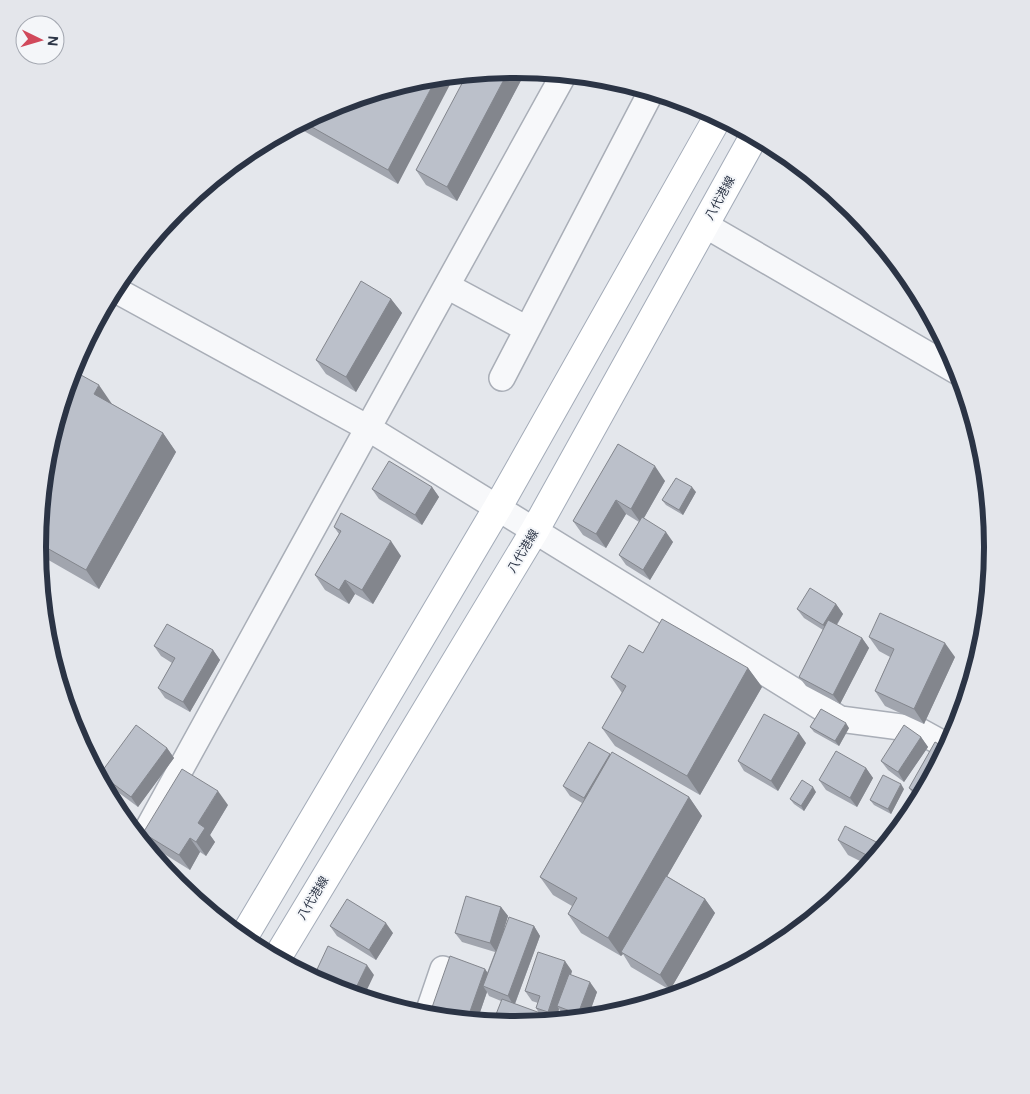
<svg xmlns="http://www.w3.org/2000/svg" width="1030" height="1094" font-family="'DM Sans','Noto Sans JP',sans-serif">
	<style>
		.lines { fill: none; stroke-linecap: round; stroke-linejoin: round }
		.minor-casing { stroke: #a9aeb7; stroke-width: 28 }
		.major-casing { stroke: #a3abb8; stroke-width: 30 }
		.minor { stroke: #f7f8fa; stroke-width: 25 }
		.major { stroke: #fff; stroke-width: 28 }
		.wall { fill: #a1a5ae }
		.shaded-wall { fill: #83868d }
		.building { fill: #bbc0ca; stroke: #83868d }
		.labels { text-anchor: middle; dominant-baseline: central; stroke-width: 4; stroke-linejoin: round; paint-order: stroke }
		.street-label { font-size: 12px; fill: #2b3445; stroke: #f4f6f9 }
		.rim { fill: none; stroke: #2b3445; stroke-width: 6 }
	</style>
	<rect width="100%" height="100%" fill="#e4e7ec"/>
	<g class="lines">
		<defs>
			<path id="minor" d="M705,225l253,147
				M447,286l80,43
				M114,289l254,139 472,291 76,10 31,17
				M502,378l149,-286
				M141,841l227,-413 196,-354
				M427,1016l16,-47"/>
			<path id="major" d="M243,938l255,-431 220,-390
				M277,958l258,-428 219,-394"/>
		</defs>
		<!-- minor casing -->
		<use href="#minor" class="minor-casing"/>
		<!-- major casing -->
		<use href="#major" class="major-casing"/>
		<!-- minor -->
		<use href="#minor" class="minor"/>
		<!-- major -->
		<use href="#major" class="major"/>
	</g>
	<!-- wall -->
	<path class="wall" d="M515,70l11,1 -69,130 -31,-16 -10,-15z
		M422,79l-24,105 -103,-58 38,-20z
		M391,299l11,14 -46,79 -30,-18 -10,-14z
		M112,404l51,29 13,19 -77,137 -61,-35v-7l9,-93z
		M618,444l47,37 -21,37 29,24 -23,38 -24,-15 -7,-10 20,-33 -13,-8 -20,34 -23,-13 -10,-14z
		M432,487l7,10 -17,28 -43,-26 -7,-10z
		M696,492l-13,23 -17,-10 -4,-5z
		M334,527l67,29 -28,48 -18,-10 -6,10 -24,-14 -10,-15 24,-41z
		M836,604l7,10 -6,11 25,13 7,10 -29,56 -34,-18 -7,-9 24,-47 -19,-12 -7,-9z
		M869,637l86,20 -31,67 -39,-18 -10,-15 15,-34 -11,-6z
		M154,646l59,4 7,10 -30,52 -25,-14 -7,-10 14,-25 -11,-7z
		M643,653l105,15 14,19 -62,108 -85,-49 -13,-18 20,-35 -11,-16z
		M968,691l-9,29 -6,-9z
		M810,727l39,1 -10,18 -25,-14z
		M921,737l7,10 -24,35 -16,-12 -7,-9z
		M806,743l-28,48 -34,-20 -6,-10z
		M167,748l7,10 -36,49 -31,-23 -7,-10z
		M946,748l-27,52 -3,-2 -7,-10z
		M610,754l79,43 13,19 -35,60 38,23 10,14 -45,77 -39,-23 -8,-13 -2,2 -40,-23 -13,-19 4,-8 -19,-11 -13,-18 42,-74 -12,-7 -7,-10z
		M866,768l7,10 -16,29 -31,-17 -7,-10z
		M904,789l-13,25 -17,-9 -4,-5z
		M816,792l-12,19 -10,-7 -4,-5z
		M228,805l-18,30 5,7 -9,14 -6,-4 -10,18 -37,-23 -10,-14z
		M838,840l46,6 -16,19 -20,-10z
		M501,907l7,9 -4,12 30,-2 6,10 -25,68 24,9 -3,-5 2,-5 -6,-2 -7,-10 47,-20 -1,4 26,17 -9,25 -16,2 -8,-3 -5,-7 -3,11 -4,1 -6,-2 2,2 -33,3 -14,-23 -12,-5 -2,-4 -10,29 -48,-5 56,-47 2,4 8,-21 -33,-10 -7,-9z
		M330,926l63,7 -17,27 -39,-24z"/>
	<!-- shaded-wall -->
	<path class="shaded-wall" d="M509,70h6l11,1 -69,130 -10,-14z
		M455,75l-57,109 -10,-14 49,-93z
		M391,299l11,14 -46,79 -10,-15z
		M99,385l13,19 -5,9 -13,-19z
		M163,433l13,19 -77,137 -13,-19z
		M655,466l10,15 -24,42 -10,-14z
		M432,487l7,10 -17,28 -7,-10z
		M692,487l4,5 -13,23 -4,-5z
		M616,500l10,14 -20,34 -10,-14z
		M666,532l7,10 -23,38 -7,-10z
		M391,541l10,15 -28,48 -11,-14z
		M345,580l10,14 -6,10 -10,-14z
		M836,604l7,10 -13,21 -7,-10z
		M862,638l7,10 -29,56 -7,-9z
		M945,643l10,14 -31,67 -10,-15z
		M213,650l7,10 -30,52 -7,-10z
		M748,668l14,19 -62,108 -13,-19z
		M846,723l3,5 -10,18 -4,-5z
		M799,733l7,10 -28,48 -7,-10z
		M921,737l7,10 -24,35 -6,-10z
		M167,748l7,10 -36,49 -7,-10z
		M610,754l7,10 -27,44 -6,-10z
		M866,768l7,10 -16,29 -7,-9z
		M901,784l3,5 -13,25 -3,-5z
		M813,787l3,5 -12,19 -3,-5z
		M218,791l10,14 -18,30 5,7 -9,14 -10,-14 2,-19z
		M689,797l13,19 -79,137 -2,-1 2,2 -2,2 -13,-18z
		M190,838l10,14 -10,18 -11,-15z
		M705,899l10,14 -45,77 -10,-15z
		M501,907l7,9 -11,37 -7,-10z
		M386,923l7,10 -17,27 -7,-10z
		M534,926l6,10 -26,70 -6,-10z
		M565,961l7,10 -12,36 -3,-1 2,3 -3,11 -2,1 -6,-9z
		M367,965l7,10 -11,23 -10,-4z
		M485,969l7,10 -9,7 4,6 -10,29 -10,-1z
		M590,982l7,10 -9,25 -7,1 -3,-4z
		M543,1014l5,7 -8,1z"/>
	<!-- building -->
	<path class="building" d="M509,70l-62,117 -31,-17 51,-96z
		M437,77l-49,93 -85,-48 30,-16 89,-27z
		M361,281l30,18 -45,78 -30,-17z
		M72,370l27,15 -5,9 69,39 -77,137 -48,-27 9,-89z
		M618,444l37,22 -24,43 -15,-9 -20,34 -23,-13z
		M389,461l43,26 -17,28 -43,-26z
		M676,478l16,9 -13,23 -17,-10z
		M341,513l50,28 -29,49 -17,-10 -6,10 -24,-15 26,-44 -7,-4z
		M642,517l24,15 -23,38 -24,-15z
		M810,588l26,16 -13,21 -26,-16z
		M880,613l65,30 -31,66 -39,-18 19,-42 -25,-12z
		M662,619l86,49 -61,108 -85,-48 24,-42 -15,-9 18,-32 14,8z
		M828,620l34,18 -29,57 -34,-18z
		M167,624l46,26 -30,52 -25,-14 17,-30 -21,-12z
		M965,689l3,2 -8,24 -7,-4z
		M821,709l25,14 -11,18 -25,-14z
		M764,714l35,19 -28,48 -33,-20z
		M136,725l31,23 -36,49 -31,-23z
		M904,725l17,12 -23,35 -17,-11z
		M589,742l21,12 -26,44 -21,-12z
		M935,742l11,6 -25,47 -12,-7z
		M836,751l30,17 -16,30 -31,-18z
		M612,752l77,45 -81,141 -40,-24 9,-16 -37,-21z
		M182,769l36,22 -20,32 7,5 -9,14 -6,-4 -11,17 -36,-22z
		M883,775l18,9 -13,25 -18,-9z
		M802,780l11,7 -12,19 -11,-7z
		M845,826l39,20 -10,13 -36,-19z
		M666,876l39,23 -45,76 -39,-23z
		M466,896l35,11 -11,36 -35,-10z
		M347,899l39,24 -17,27 -39,-24z
		M509,917l25,9 -26,70 -25,-10z
		M328,946l39,19 -14,29 -21,-6 -19,-10z
		M538,952l27,9 -17,51 -12,-4 4,-12 -15,-5z
		M450,956l35,13 -18,51 -38,-4z
		M569,974l21,8 -12,32 -21,-8z
		M502,999l41,15 -3,8 -25,2 -22,-2z
		M592,1008l15,7 -19,2z"/>
	<g class="labels">
		<!-- street labels -->
		<g class="street-label">
			<text transform="translate(720 198) rotate(-61)">八代港線</text>
			<text transform="translate(523 551) rotate(-59)">八代港線</text>
			<text transform="translate(313 898) rotate(-59)">八代港線</text>
		</g>
	</g>
	<!-- crop -->
	<path d="M0 0H1030V1094H0ZM46 547a469 469 0 1 1 938 0a469 469 0 1 1-938 0Z" fill="#e4e6eb" fill-rule="evenodd"/>
	<path class="rim" d="M46 547a469 469 0 1 1 938 0a469 469 0 1 1-938 0Z"/>
	<!-- north arrow -->
	<g transform="translate(40 40) rotate(95)"><circle r="24" fill="#f4f6f9" stroke="#a4a8b1"/>
	<path d="M0-4L9 19L0 12L-9 19Z" fill="#d1495b"/>
	<text y="-8" font-size="14" font-weight="bold" text-anchor="middle" fill="#2b3445">N</text>
	</g>
</svg>
